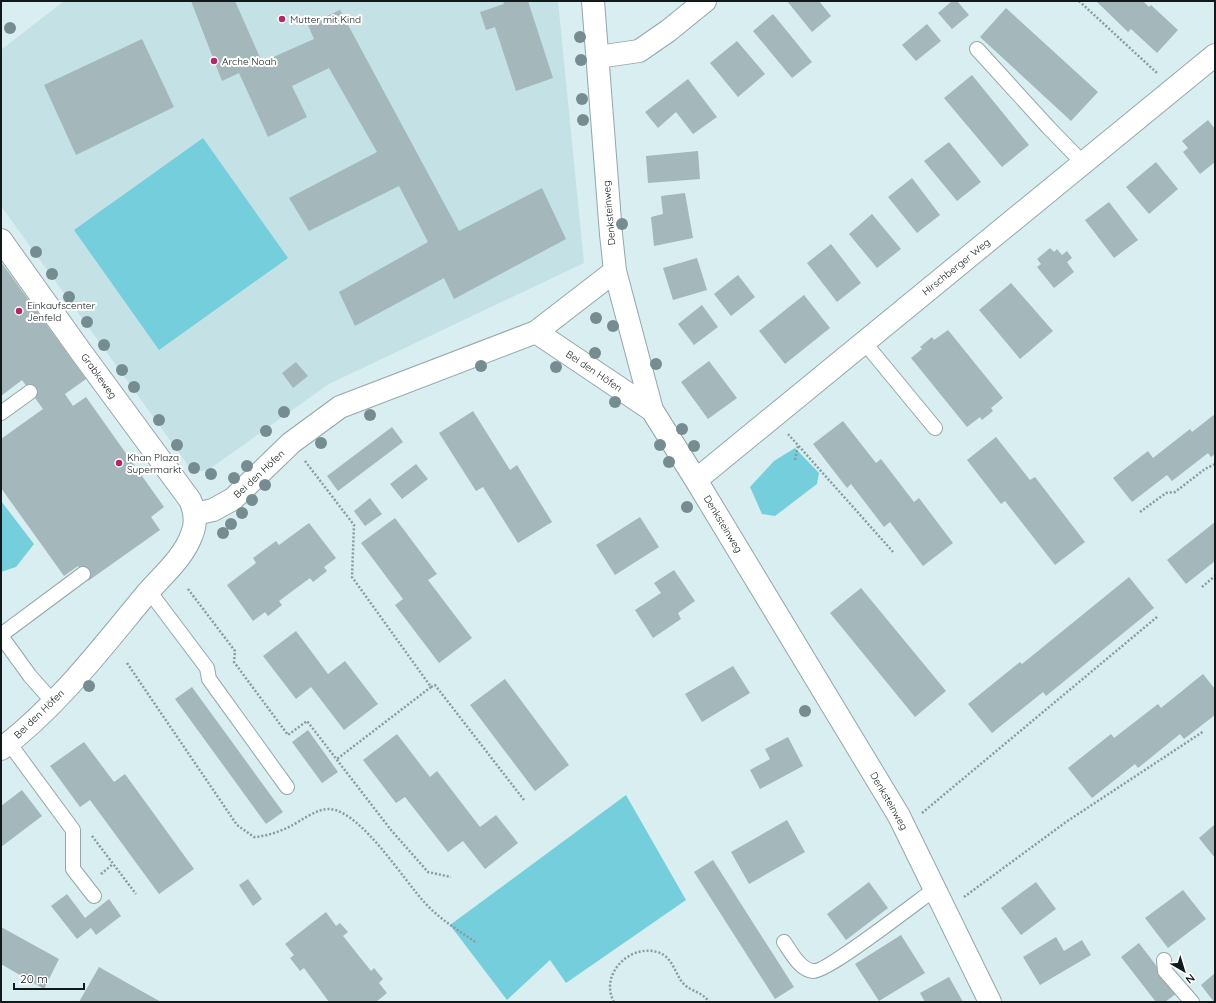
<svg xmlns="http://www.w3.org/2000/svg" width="1216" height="1003" font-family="Quicksand,sans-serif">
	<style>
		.built { fill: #c4e1e6 }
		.green { fill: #75cedc }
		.building { fill: #a4b7bb }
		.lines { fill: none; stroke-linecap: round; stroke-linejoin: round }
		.lane-casing { stroke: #93a7aa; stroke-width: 16 }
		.street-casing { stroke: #93a7aa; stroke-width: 24 }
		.path { stroke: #8b9a9d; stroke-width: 2.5; stroke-dasharray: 2 2; stroke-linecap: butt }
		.lane { stroke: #fff; stroke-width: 14 }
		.street { stroke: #fff; stroke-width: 22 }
		.tree { fill: #758c90 }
		.poi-dot { fill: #b32967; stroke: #fff; stroke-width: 1.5 }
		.labels { text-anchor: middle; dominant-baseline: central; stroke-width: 4; stroke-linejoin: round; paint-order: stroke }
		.poi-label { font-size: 10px; fill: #12191b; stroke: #fff; text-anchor: start }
		.street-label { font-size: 10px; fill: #12191b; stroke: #fff }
	</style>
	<rect width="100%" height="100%" fill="#d9eef1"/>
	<!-- built -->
	<path class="built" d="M64,1h494l26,262 -255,121 -121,86 -15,2 -192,-266v-156z"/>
	<!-- green -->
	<path class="green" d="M203,138l85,120 -129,92 -85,-120z
		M795,448l24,25 -2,11 -42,32 -13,-2 -12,-27 24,-26z
		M1,501l33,43 -18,23 -15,5z
		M626,795l60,105 -120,83 -16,-23 -43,40 -57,-75z"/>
	<!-- building -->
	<path class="building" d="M191,1h44l27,61 52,-23 -6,-14 32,-15 119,221 83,-43 24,51 -112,60 -10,-21 -89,48 -16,-34 89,-50 -29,-56 -90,45 -20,-33 88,-46 -48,-84 -37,18 15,31 -39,20 -29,-64 -17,8z
		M503,1h25l25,77 -37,13 -21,-64 -9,3 -6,-18 24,-8z
		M787,1h32l12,15 -19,16z
		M952,1h5l12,14 -17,14 -14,-16z
		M1096,1h47l6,6 2,-2 27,25 -21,23 -26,-24 -3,3z
		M1006,8l92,84 -27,29 -91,-84z
		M773,14l39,48 -20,16 -39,-47z
		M927,24l14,17 -25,20 -14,-16z
		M142,39l32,68 -98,48 -32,-70z
		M737,41l28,33 -27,23 -28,-34z
		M972,75l57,70 -27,22 -58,-69z
		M688,79l29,38 -24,17 -17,-22 -18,16 -13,-16z
		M1208,120l7,9v33l-15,12 -17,-22 5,-4 -6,-7z
		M949,142l32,40 -24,19 -33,-40z
		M698,151l2,28 -52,4 -2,-27z
		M1156,162l22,27 -29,25 -23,-27z
		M912,178l28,37 -23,18 -29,-36z
		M685,193l8,45 -39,8 -3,-29 12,-3 -2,-18z
		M1109,202l29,38 -24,18 -29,-38z
		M872,214l29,35 -24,19 -28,-34z
		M831,244l30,39 -24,19 -30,-39z
		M1050,248l4,4 3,-3 5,6 5,-4 5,7 -5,4 7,10 -20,16 -17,-21 4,-3 -4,-5z
		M697,258l10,32 -34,10 -10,-32z
		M1,262l85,117 -21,15 8,12 13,-9 78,110 -13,10 9,13 -72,51 -10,-15 -14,10 -63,-88v-49l42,-30 -21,-29 -21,16z
		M738,275l17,22 -24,19 -17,-22z
		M1011,283l42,48 -33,28 -41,-49z
		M804,295l26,33 -45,36 -26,-33z
		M702,305l16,22 -24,18 -16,-21z
		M948,330l55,68 -12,10 2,3 -11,9 -2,-3 -13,10 -56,-69 11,-9 -2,-2 12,-10 2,3z
		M709,361l28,37 -29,21 -27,-37z
		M296,362l12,14 -15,12 -11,-15z
		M473,411l37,59 7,-5 35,57 -34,21 -35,-56 -7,4 -37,-58z
		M1215,414v40l-4,3 -3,-4 -36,28 -5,-6 -35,27 -19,-24 35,-27 5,7 37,-29 2,3z
		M843,421l33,42 5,-4 33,43 5,-4 34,45 -30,23 -33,-44 -6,5 -33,-43 -4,4 -34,-44z
		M392,427l11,15 -65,49 -11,-15z
		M996,437l34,43 5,-3 50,65 -30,23 -50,-64 -4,3 -34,-44z
		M416,464l12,15 -26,20 -12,-15z
		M370,498l12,16 -17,12 -11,-15z
		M640,517l19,30 -44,28 -19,-30z
		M395,518l42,56 -9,6 44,58 -33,25 -44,-58 8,-6 -42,-56z
		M1215,522v39l-29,23 -19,-24z
		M309,523l27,35 -12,9 3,4 -14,11 -3,-4 -31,23 3,4 -14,11 -3,-4 -12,9 -26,-36 29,-22 -3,-5 23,-17 3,4z
		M674,570l21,31 -17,12 3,6 -28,19 -18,-28 26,-17 -7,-10z
		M1129,577l25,31 -108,88 -3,-4 -51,41 -24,-29 52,-42 2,2z
		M861,588l85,103 -31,26 -85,-104z
		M296,631l32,43 17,-13 33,43 -34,26 -33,-43 -15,12 -33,-43z
		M733,666l17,27 -48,29 -17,-28z
		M1203,674l12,15v26l-31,24 -4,-5 -42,34 -3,-4 -43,34 -24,-30 43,-34 3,4 44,-34 3,4z
		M505,679l64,86 -34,26 -65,-86z
		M192,687l91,125 -17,12 -91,-125z
		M308,730l30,42 -16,11 -30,-41z
		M397,734l33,43 7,-6 43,56 16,-12 22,28 -33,26 -22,-28 -15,11 -43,-55 -9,6 -33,-43z
		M788,737l15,29 -43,23 -10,-19 20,-11 -5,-10z
		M84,742l30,40 11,-8 69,95 -35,25 -69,-94 -10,7 -30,-41z
		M22,790l20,26 -41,31v-41z
		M787,820l18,32 -56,32 -18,-32z
		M1214,825l1,1v32l-16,-20z
		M713,860l81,127 -19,12 -81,-127z
		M248,879l14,20 -9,7 -14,-21z
		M869,882l19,26 -42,32 -19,-26z
		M1036,882l20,27 -35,26 -20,-27z
		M1183,890l23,29 -38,29 -23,-30z
		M67,894l18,24 24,-19 12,17 -25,19 -5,-7 -14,11 -26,-33z
		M326,912l10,14 4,-3 8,9 -5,4 28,35 3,-3 9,11 -4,4 8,10 -11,9h-47l-25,-34 -4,3 -10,-13 4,-3 -9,-11z
		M1,927l58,32 -15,30 -43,-25z
		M901,935l24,38 -46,28 -24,-37z
		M1056,937l8,14 18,-11 9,15 -51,30 -17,-28z
		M1139,943l38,50 -12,9h-9l-35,-45z
		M99,967l37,21 25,14h-82z
		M1215,973v29h-1l-13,-17z
		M949,977l14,25h-38l-5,-9z"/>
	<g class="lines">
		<defs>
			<path id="lane" d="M977,49l72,79 34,35
				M864,342l71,86
				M1,413l29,-21
				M149,591l58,77 2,11 78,108
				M1,635l82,-61
				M1,636l29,40 23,26
				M9,743l64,87v39l21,27
				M784,942c7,10 16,28 29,29 13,2 105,-70 122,-82
				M1164,960l1,11 27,31"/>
			<path id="street" d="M593,1l18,233 4,37 37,139 44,70 203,336 91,186
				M598,57l41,-6 29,-20 37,-30
				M1,240l80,112 109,148c5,11 7,22 2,34 -8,23 -28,40 -44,58 -45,54 -90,114 -147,157
				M536,332l116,78
				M696,480l519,-425
				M195,514l18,-4 20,-11 58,-56 49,-36 196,-75 79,-61"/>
		</defs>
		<!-- lane casing -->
		<use href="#lane" class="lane-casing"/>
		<!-- street casing -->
		<use href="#street" class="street-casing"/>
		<!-- path -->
		<path class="path" d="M1079,1l78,72
			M788,434l106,119
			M795,460l3,-14
			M305,461l49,64 -2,52 79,110 -94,72
			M1140,512l26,-19 9,-1 30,-23 10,-5
			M1202,587l13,-11
			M188,589l47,62 -1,11 54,73 19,-14 84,109 37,42 23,5
			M127,663l110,162 17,12c13,-1 25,-5 37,-11 11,-6 27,-18 39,-17 32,3 74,72 96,95 15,16 33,27 51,39
			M431,687l4,-2 89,115
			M922,813l235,-196
			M92,836l44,58
			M101,874l12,-10
			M964,897l102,-75 138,-91
			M614,1002c-15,-27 15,-58 43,-50 15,4 17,19 25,30 8,10 20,9 27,20"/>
		<!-- lane -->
		<use href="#lane" class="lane"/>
		<!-- street -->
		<use href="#street" class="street"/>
	</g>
	<!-- trees -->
	<g class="tree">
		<circle cx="10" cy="28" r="6"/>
		<circle cx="580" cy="37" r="6"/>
		<circle cx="581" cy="60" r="6"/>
		<circle cx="582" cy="99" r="6"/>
		<circle cx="583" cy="120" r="6"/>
		<circle cx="622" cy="224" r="6"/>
		<circle cx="36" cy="252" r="6"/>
		<circle cx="52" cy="274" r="6"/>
		<circle cx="69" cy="297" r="6"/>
		<circle cx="596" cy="318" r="6"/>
		<circle cx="87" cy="322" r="6"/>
		<circle cx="613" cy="326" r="6"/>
		<circle cx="104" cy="345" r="6"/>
		<circle cx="595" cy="353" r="6"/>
		<circle cx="656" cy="364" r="6"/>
		<circle cx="481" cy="366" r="6"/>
		<circle cx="556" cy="367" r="6"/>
		<circle cx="122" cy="370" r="6"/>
		<circle cx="134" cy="387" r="6"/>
		<circle cx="615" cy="402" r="6"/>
		<circle cx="284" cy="412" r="6"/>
		<circle cx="370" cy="415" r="6"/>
		<circle cx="159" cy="420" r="6"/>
		<circle cx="682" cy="429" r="6"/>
		<circle cx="266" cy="431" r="6"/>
		<circle cx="321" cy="443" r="6"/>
		<circle cx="177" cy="445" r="6"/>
		<circle cx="660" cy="445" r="6"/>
		<circle cx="694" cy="446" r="6"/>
		<circle cx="669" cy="462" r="6"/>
		<circle cx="247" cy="466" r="6"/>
		<circle cx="194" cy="468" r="6"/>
		<circle cx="211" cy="474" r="6"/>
		<circle cx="234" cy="478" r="6"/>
		<circle cx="265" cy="485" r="6"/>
		<circle cx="252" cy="500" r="6"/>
		<circle cx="687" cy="507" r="6"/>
		<circle cx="242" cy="513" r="6"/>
		<circle cx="231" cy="524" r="6"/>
		<circle cx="223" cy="533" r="6"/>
		<circle cx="89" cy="686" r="6"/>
		<circle cx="805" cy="711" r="6"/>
	</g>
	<!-- markers -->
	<g class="poi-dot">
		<circle cx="282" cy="19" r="4"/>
		<circle cx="214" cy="61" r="4"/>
		<circle cx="19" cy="311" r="4"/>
		<circle cx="119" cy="463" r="4"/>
	</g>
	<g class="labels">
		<!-- poi labels -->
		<g class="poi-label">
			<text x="290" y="19">Mutter mit Kind</text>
			<text x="222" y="61">Arche Noah</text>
			<text x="27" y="305">Einkaufscenter<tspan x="27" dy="12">Jenfeld</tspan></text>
			<text x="127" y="457">Khan Plaza<tspan x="127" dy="12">Supermarkt</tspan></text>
		</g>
		<!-- street labels -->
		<g class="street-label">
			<text transform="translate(609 213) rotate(-95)">Denksteinweg</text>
			<text transform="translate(956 267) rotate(-39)">Hirschberger Weg</text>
			<text transform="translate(594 371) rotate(34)">Bei den Höfen</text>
			<text transform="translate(99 376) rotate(54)">Grabkeweg</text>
			<text transform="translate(259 474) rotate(-43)">Bei den Höfen</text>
			<text transform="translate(723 524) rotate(59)">Denksteinweg</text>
			<text transform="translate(39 714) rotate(-44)">Bei den Höfen</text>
			<text transform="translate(889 801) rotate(60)">Denksteinweg</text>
		</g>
	</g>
	<!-- border -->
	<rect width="1216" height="1003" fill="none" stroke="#12191b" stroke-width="4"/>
	<!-- north arrow -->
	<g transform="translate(1184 971) rotate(142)" stroke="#ffffff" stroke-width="3" paint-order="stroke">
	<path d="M0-3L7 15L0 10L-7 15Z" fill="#12191b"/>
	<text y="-6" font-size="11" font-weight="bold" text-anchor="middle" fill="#12191b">N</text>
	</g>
	<!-- scale -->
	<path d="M14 983v6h70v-6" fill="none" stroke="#12191b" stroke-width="2"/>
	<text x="20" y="983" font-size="12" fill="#12191b" stroke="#ffffff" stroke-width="3" paint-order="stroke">20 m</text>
</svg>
